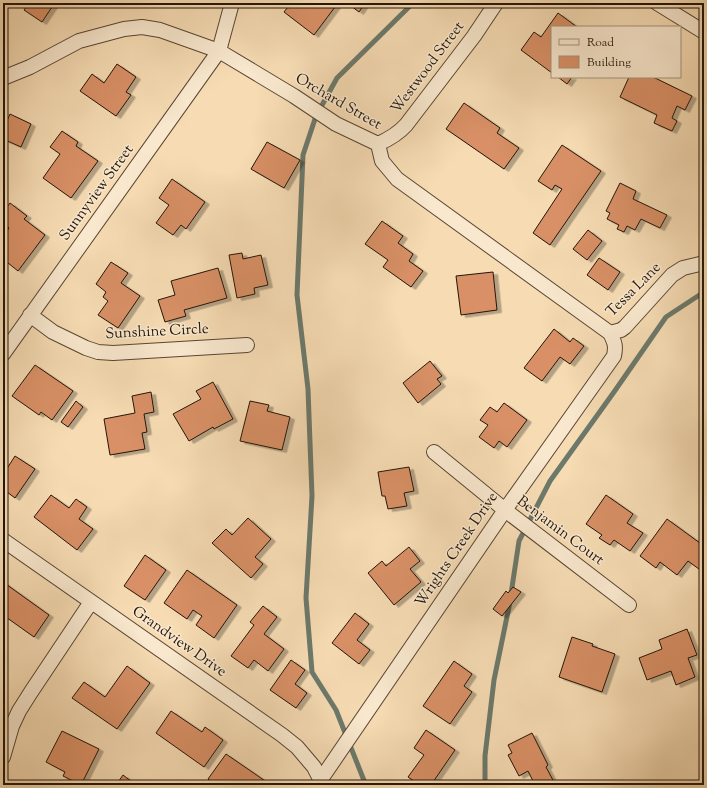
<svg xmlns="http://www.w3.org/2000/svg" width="707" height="788" font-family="'Sorts Mill Goudy',serif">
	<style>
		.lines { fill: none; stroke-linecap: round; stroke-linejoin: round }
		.stream { stroke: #6c796b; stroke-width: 5 }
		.building { fill: #d99066; stroke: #231508; filter: url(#shadow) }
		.street-casing { stroke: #584633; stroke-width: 16 }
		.street { stroke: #f9e8ce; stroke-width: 14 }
		.labels { text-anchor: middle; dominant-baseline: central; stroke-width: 3; stroke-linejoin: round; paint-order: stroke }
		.street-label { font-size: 15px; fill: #231508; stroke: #f9e8ce }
	</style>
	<defs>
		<filter id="shadow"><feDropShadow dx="4.5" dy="2.5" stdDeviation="0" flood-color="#0004"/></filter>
	</defs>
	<rect width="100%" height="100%" fill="#f6dbb3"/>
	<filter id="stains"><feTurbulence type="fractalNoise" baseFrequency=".005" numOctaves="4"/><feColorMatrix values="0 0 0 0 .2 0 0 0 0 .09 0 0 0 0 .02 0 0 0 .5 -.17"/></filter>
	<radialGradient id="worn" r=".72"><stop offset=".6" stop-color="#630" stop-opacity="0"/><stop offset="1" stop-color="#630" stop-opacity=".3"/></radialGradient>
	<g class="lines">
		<!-- stream -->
		<path class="stream" d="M511,594l8,-53 31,-60 64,-89 52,-75 38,-25
			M368,785l-3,-2 -29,-73 -24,-38 -6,-74 6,-102 -4,-107 -11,-94 6,-140 13,-39 21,-38 76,-75
			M485,785v-29l9,-76 16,-78"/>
	</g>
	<!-- building -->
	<path class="building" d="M29,3h23l2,1 -12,18 -18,-12z
		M291,3h47l-24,32 -30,-23z
		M347,3h18l-6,9z
		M558,13l19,14h-25v46l-31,-23 13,-18 7,5z
		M117,64l19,13 -10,15 5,3 -15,21 -36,-25 12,-17 12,9z
		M558,77h14l-5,7z
		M629,77h24l39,19 -7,14 -8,-4 -5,12 5,3 -5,10 -18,-8 3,-8 -37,-18z
		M464,103l36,25 -3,5 22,15 -15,21 -58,-40z
		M10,114l21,10 -10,23 -18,-8v-15l2,1z
		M62,131l16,11 -2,4 22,15 -27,37 -28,-20 17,-24 -10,-7z
		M267,142l33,18 -16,28 -33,-19z
		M562,145l39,26 -51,74 -17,-12 29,-44 -7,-4 -3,5 -14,-9z
		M172,179l33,23 -19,27 -5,-4 -8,10 -17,-12 13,-18 -10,-7z
		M620,183l16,8 -3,8 34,16 -7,13 -19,-9 -6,11 -8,-4 -3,6 -7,-3 2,-4 -12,-6 3,-6 -4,-2z
		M10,203l17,13 -3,3 21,16 -27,36 -15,-12v-23l6,-8 -6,-5v-11z
		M382,221l21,15 -5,7 15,11 -4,7 14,10 -12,16 -28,-20 5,-7 -23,-16z
		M588,230l14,11 -15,19 -14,-11z
		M242,253l1,6 18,-4 7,30 -14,3 1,6 -18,4 -8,-43z
		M599,258l21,14 -12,18 -21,-15z
		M111,262l17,11 -7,10 19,13 -22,32 -20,-13 10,-14 -5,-4 3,-5 -10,-8z
		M218,268l9,30 -43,12 2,6 -21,6 -7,-22 17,-5 -4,-14z
		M493,272l4,38 -36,5 -5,-39z
		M554,329l16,13 3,-4 11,8 -14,18 -10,-7 -18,24 -18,-13z
		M430,361l12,15 -5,3 4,5 -23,19 -15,-20z
		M35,365l38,26 -21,29 -11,-8 -2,3 -27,-19z
		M213,382l20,37 -19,10 -1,-2 -24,14 -16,-27 28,-15 -5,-8z
		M151,392l3,20 -10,2 3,18 -5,1 3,16 -35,6 -6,-36 31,-6 -3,-17z
		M76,401l7,6 -15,20 -7,-5z
		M250,401l19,4 -2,6 23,6 -8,33 -42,-9z
		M504,403l23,17 -20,27 -8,-6 -5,7 -15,-11 9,-12 -8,-5 10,-13 7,5z
		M15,456l20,13 -20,29 -12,-9v-21l3,2z
		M409,467l5,24 -10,2 3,13 -19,3 -3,-13h-3l-4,-24z
		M51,495l18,13 7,-9 11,8 -8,12 14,10 -16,21 -43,-33z
		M606,495l27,19 -6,9 16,10 -13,18 -16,-11 -4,5 -11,-7 3,-3 -16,-11z
		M248,518l23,21 -16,18 8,7 -12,14 -39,-35 14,-14 6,6z
		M667,519l37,27v24l-1,2 -15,-11 -11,14 -17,-13 -4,6 -16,-12z
		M409,547l11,14 -10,8 11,13 -27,23 -26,-32 14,-12 4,5z
		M145,555l21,15 -21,30 -21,-14z
		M187,570l50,35 -23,33 -18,-13 6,-9 -9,-6 -6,9 -23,-16z
		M3,582l46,33 -15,22 -31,-22z
		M513,587l8,5 -19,24 -9,-7 13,-18 2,2z
		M263,606l14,11 -13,17 20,15 -16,22 -14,-11 -6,8 -17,-12 23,-31 -4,-3z
		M355,613l14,11 -12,16 13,10 -11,14 -27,-21z
		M687,629l10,26 -9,3 7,19 -19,8 -5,-14 -24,9 -8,-22 23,-9 -3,-9z
		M572,637l21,7 -1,2 23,8 -13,38 -43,-15z
		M291,660l14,10 -10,14 12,9 -11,15 -26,-18z
		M454,661l18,13 -8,12 8,6 -22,32 -27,-18z
		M127,666l23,17 -33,46 -45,-31 12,-16 21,15z
		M171,711l31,21 3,-5 18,13 -19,27 -48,-34z
		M426,730l29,20 -24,35h-11l-12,-8 16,-22 -10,-7z
		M62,731l37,18 -18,36 -18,-9 2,-4 -19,-10z
		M532,733l16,32 -2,2 8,15 -6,3h-13l-7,-14 -9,5 -11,-21 4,-2 -4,-8z
		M226,754l45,31h-55l-8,-6z
		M123,775l13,10h-20z"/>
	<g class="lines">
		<defs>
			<path id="street" d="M657,3l47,29
				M3,78l27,-11 49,-26 45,-12 18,-2 18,3 59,21 75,45 42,28 42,20 4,17 15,18 213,154c5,10 6,13 4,23l-109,154 -188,275
				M378,144c11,-5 20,-10 28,-19l68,-89 22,-33
				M30,315l23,17 33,16 12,4 15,1 134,-8
				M610,333l11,-3 4,-3 47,-52 11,-7 21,-5
				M3,354l216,-303 13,-48
				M434,452l71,58 124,95
				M3,540l279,195 15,12 17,20 9,18
				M3,757l9,-31 7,-15 12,-19 60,-90"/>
		</defs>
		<!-- street casing -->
		<use href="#street" class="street-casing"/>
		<!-- street -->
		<use href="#street" class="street"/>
	</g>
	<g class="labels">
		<!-- street labels -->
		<g class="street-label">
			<text transform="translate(428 68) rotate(-53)">Westwood Street</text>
			<text transform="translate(338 102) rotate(30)">Orchard Street</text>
			<text transform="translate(97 193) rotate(-54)">Sunnyview Street</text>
			<text transform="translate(634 290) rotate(-45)">Tessa Lane</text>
			<text transform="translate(157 332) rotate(-3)">Sunshine Circle</text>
			<text transform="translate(560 531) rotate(37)">Benjamin Court</text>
			<text transform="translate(457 550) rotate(-56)">Wrights Creek Drive</text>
			<text transform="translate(179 642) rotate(35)">Grandview Drive</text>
		</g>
	</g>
	<!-- margin -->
	<rect width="707" height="788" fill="none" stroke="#f6dbb3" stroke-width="16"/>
	<rect x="4" y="4" width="699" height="780" fill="none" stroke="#231508" stroke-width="2"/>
	<rect x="8" y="8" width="691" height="772" fill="none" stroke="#231508"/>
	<!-- legend -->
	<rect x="551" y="26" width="130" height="52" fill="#f9e8ce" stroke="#a3947f"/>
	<rect x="559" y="39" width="20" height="6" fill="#f9e8ce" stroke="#a3947f"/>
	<text x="587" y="46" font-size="12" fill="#231508">Road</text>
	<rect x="559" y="56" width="20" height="12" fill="#d99066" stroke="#a3947f"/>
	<text x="587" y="66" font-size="12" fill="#231508">Building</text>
	<rect width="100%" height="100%" filter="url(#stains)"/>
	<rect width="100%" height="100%" fill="url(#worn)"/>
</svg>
